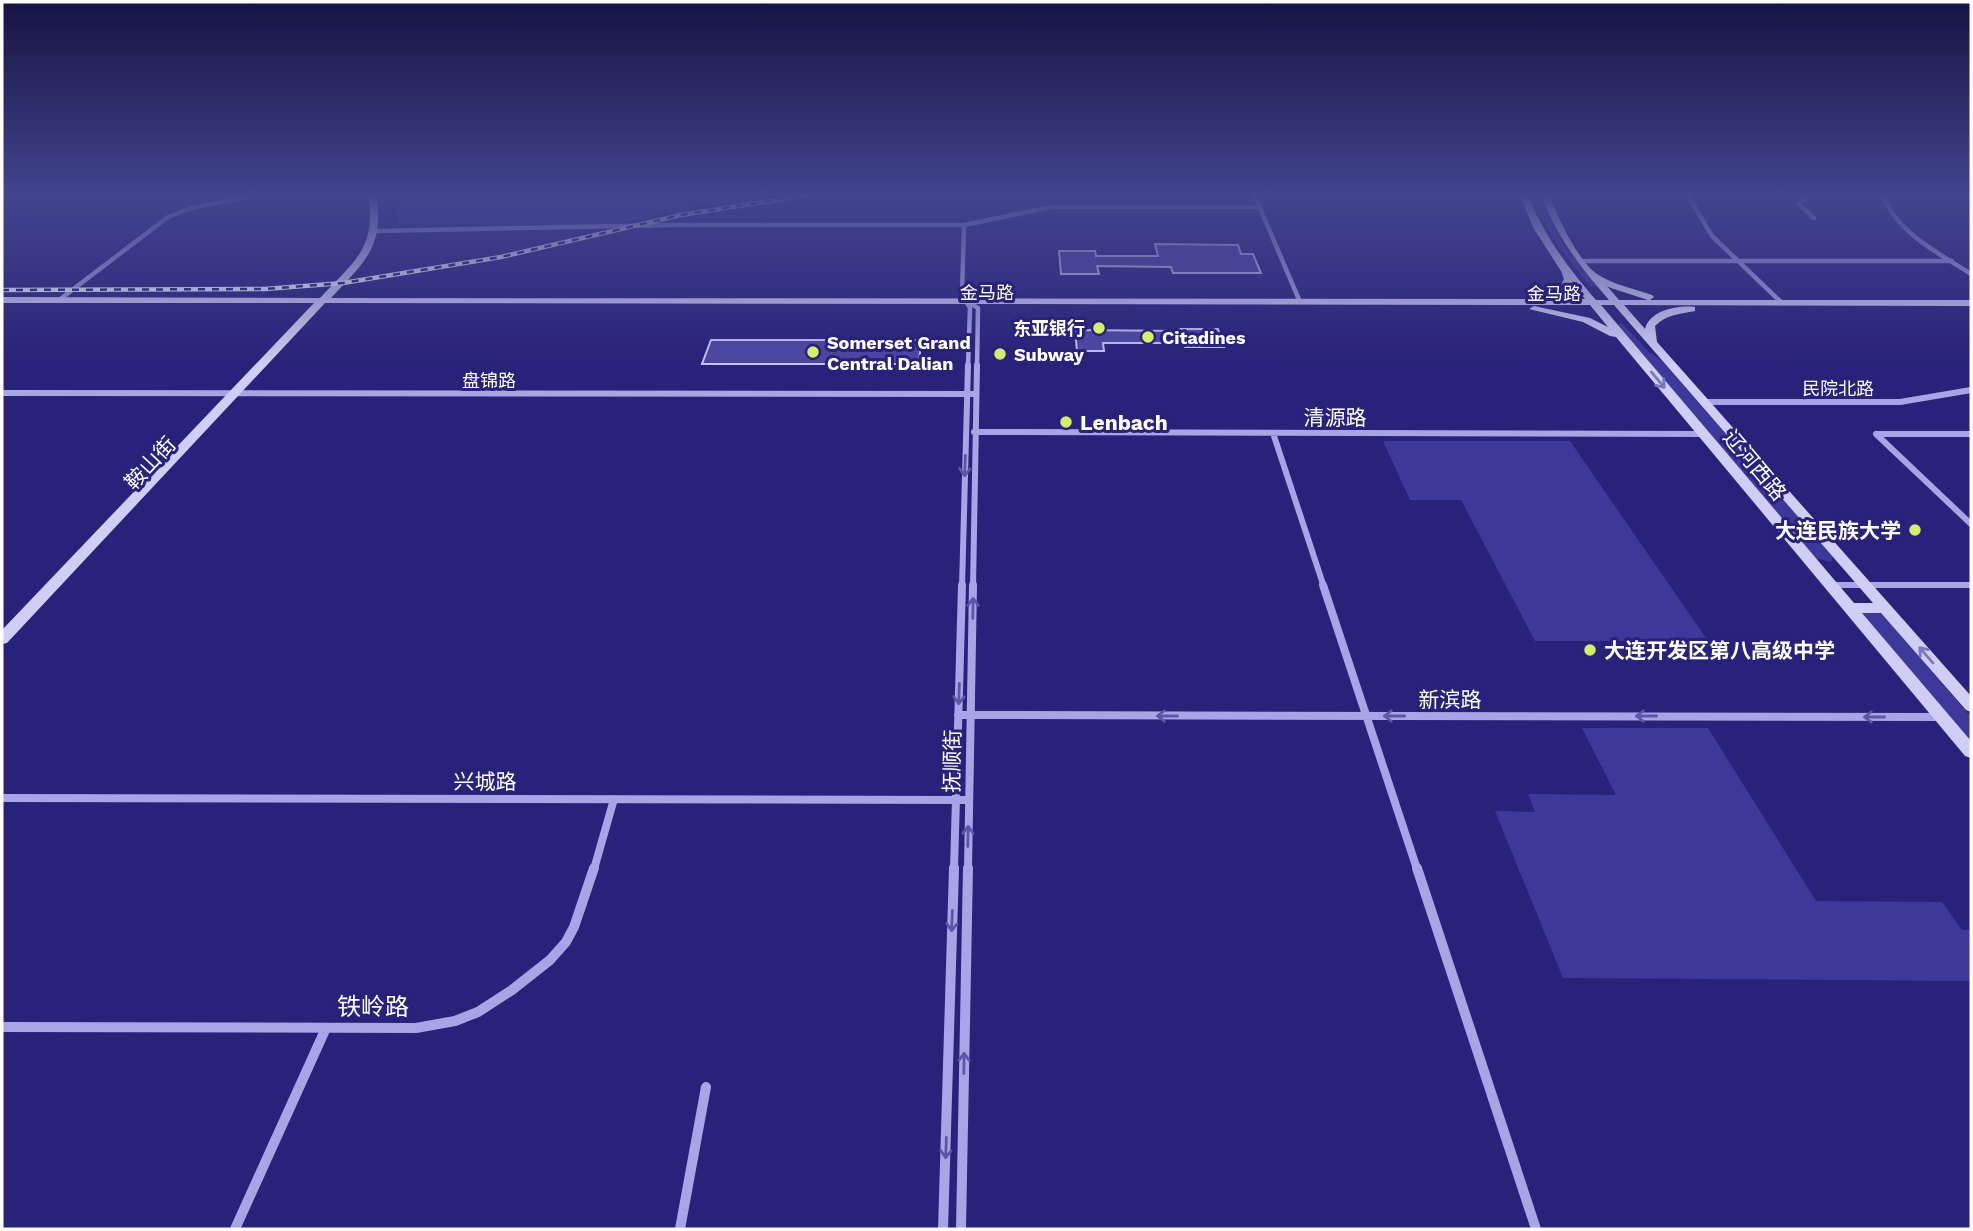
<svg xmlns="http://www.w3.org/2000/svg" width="1973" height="1231" font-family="'Work Sans','Noto Sans SC',sans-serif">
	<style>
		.green { fill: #3e389a }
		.building { fill: #4c46a2; stroke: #cac7f4; stroke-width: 2 }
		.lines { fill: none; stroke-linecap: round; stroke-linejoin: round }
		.street-far3 { stroke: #a8a4e5; stroke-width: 4.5 }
		.street-far2 { stroke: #a8a4e5; stroke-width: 6 }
		.street-far1 { stroke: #a8a4e5; stroke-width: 8 }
		.street { stroke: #a8a4e5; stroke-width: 10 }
		.secondary { fill: #d1cef5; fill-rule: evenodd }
		.rail-casing { stroke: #fff; stroke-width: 4.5 }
		.rail { stroke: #28227a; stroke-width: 2.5; stroke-dasharray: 7; stroke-linecap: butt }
		.oneway { stroke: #7c78b8 }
		.oneway2 { stroke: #5b56a5 }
		.poi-dot { fill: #d3f167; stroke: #28227a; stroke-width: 2.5 }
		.labels { text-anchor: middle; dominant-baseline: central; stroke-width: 6; stroke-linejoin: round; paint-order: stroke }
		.far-street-label { font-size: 18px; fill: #fff; stroke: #28227a }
		.far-poi-label { font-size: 18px; font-weight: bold; fill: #fff; stroke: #28227a; text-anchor: start }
		.street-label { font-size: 21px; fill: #fff; stroke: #28227a }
		.poi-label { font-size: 21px; font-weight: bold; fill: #fff; stroke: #28227a; text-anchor: start }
		.near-street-label { font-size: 24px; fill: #fff; stroke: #28227a }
	</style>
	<rect width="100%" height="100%" fill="#28227a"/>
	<!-- green -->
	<path class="green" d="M774,194l-95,15 -66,16 -214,-1 -4,-29z
		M1540,194l8,22 17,30 32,41 -7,-1 -32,-40 -18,-31 -5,-4 -7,-16z
		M1622,323l27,29 12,8 172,197 -2,5 -17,-4 -198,-233z
		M1383,441h187l138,200h-173l-74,-141h-51z
		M1865,610l17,4 89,103v26l-109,-129z
		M1582,728h126l108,173 126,1 20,28h9v51l-408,-3 -68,-167 40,1 -7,-18 88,1z"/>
	<!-- building -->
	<path class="building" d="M1155,244l83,1 3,9h12l8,19h-88l-2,-6 -74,-1 2,8h-38l-2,-23h36l1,5h62z
		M1180,329h38l6,18h-39l-1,-4h-81l1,8h-27l-2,-21 106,1z
		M711,340h210l-2,24h-217z"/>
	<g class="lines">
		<!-- street-far3 -->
		<path class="street-far3" d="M1254,194l46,108
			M1687,194l25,42 69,66
			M1811,194l-12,10 15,14
			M1865,194l17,2
			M1882,194c15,39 55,58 89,80
			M964,225l-2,69 8,14 -2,59
			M376,231l295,-6h293l87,-18h209
			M1580,261h372
			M59,300l109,-83 23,-9 70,-14
			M966,301l12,7 -1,59"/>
		<!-- street-far2 -->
		<path class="street-far2" d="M2,393l974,1
			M1704,402h196l71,-12
			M974,432l729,2
			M1273,433l51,154
			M1876,434l95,90
			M1877,434h94
			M1832,585h139
			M962,587l6,-222
			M973,587l4,-222"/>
		<!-- street-far1 -->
		<path class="street-far1" d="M1323,585l94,284
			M958,715l983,2
			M2,798l967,2
			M594,869l20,-70
			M954,869l8,-284
			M968,869l5,-284"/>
		<!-- street -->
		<path class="street" d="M1417,868l119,361
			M2,1027l414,1 39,-7 23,-9 34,-22 38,-30 16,-18 8,-15 20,-59
			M235,1229l91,-201
			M680,1229l26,-142
			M943,1229l11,-361
			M961,1229l7,-361"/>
		<!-- secondary -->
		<path class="secondary" d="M368,194h8c9,54 -12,68 -45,104l1207,1 21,-10 5,-10 -3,-8 -27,-42 -15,-35h8c19,44 38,70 69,106h13c-29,-33 -53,-64 -68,-106h8c8,22 29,67 48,80 15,10 37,15 55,21l2,2 -4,3h321v6l-347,-1 21,24c5,-19 33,-24 50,-22v4c-15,3 -28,3 -40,15l2,16 314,354v16l-5,-2 -85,-97h-19l109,128v17l-6,-2 -349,-419 -6,-1 -27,-14 -54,-13 5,-3 56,12 18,9 -18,-22 -1265,-2 -318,340 -5,1v-14l312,-327h-312v-6l318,1c34,-37 57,-49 48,-104zM1572,283l13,16h-35l16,-6zM1607,286l4,2 37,12h-29zM1601,305h13l259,298h-19z"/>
		<defs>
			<path id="rail" d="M2,290l263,-1 78,-6 158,-26 180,-42 135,-21"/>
		</defs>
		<!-- rail casing -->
		<use href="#rail" class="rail-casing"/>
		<!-- rail -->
		<use href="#rail" class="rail"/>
	</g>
	<!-- one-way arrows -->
	<defs><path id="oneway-shaft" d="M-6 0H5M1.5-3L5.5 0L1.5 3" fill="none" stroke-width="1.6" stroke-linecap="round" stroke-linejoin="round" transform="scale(1.75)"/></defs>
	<g class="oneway">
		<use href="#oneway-shaft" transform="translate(1658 380) rotate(50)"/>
		<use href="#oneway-shaft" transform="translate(1926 655) rotate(-131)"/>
	</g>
	<g class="oneway2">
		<use href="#oneway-shaft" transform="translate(965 466) rotate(92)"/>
		<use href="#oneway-shaft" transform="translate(973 608) rotate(-89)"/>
		<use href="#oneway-shaft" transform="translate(959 694) rotate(92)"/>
		<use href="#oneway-shaft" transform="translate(1167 716) rotate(-180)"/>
		<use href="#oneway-shaft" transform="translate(1394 716) rotate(-180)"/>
		<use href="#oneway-shaft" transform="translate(1646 716) rotate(-180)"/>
		<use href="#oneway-shaft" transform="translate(1874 717) rotate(-180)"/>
		<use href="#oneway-shaft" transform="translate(968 836) rotate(-89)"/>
		<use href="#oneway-shaft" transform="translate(952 921) rotate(92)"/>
		<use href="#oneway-shaft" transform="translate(964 1063) rotate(-89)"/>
		<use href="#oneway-shaft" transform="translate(946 1148) rotate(92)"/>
	</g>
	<!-- sky -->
	<linearGradient id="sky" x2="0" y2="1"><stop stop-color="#161343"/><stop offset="0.53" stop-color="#42448d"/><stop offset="1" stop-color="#42448d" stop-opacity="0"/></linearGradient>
	<rect width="1973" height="367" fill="url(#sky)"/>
	<!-- markers -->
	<g class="poi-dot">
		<circle cx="1099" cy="328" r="7"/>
		<circle cx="1148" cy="337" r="7"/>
		<circle cx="813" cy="352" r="7"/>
		<circle cx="1000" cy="354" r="7"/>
		<circle cx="1066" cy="422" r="7"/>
		<circle cx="1915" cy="530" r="7"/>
		<circle cx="1590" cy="650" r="7"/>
	</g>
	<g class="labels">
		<!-- far-street labels -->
		<g class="far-street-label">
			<text x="987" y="292">金马路</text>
			<text x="1554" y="293">金马路</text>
			<text x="489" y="380">盘锦路</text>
			<text x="1838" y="388">民院北路</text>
		</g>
		<!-- far-poi labels -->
		<g class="far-poi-label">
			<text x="1085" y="328" text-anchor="end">东亚银行</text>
			<text x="1162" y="337">Citadines</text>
			<text x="827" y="342">Somerset Grand<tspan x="827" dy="21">Central Dalian</tspan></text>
			<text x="1014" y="354">Subway</text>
		</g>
		<!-- street labels -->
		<g class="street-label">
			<text x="1335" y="417">清源路</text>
			<text transform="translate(150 463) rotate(-47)">鞍山街</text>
			<text transform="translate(1755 465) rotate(50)">辽河西路</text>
			<text x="1450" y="699">新滨路</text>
			<text transform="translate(952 761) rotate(-89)">抚顺街</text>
			<text x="485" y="781">兴城路</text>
		</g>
		<!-- poi labels -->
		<g class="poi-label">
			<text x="1080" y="422">Lenbach</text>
			<text x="1901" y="530" text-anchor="end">大连民族大学</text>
			<text x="1604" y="650">大连开发区第八高级中学</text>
		</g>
		<!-- near-street labels -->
		<g class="near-street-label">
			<text x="373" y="1007">铁岭路</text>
		</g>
	</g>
	<!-- border -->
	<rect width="1973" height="1231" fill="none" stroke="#ffffff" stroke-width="7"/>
</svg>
